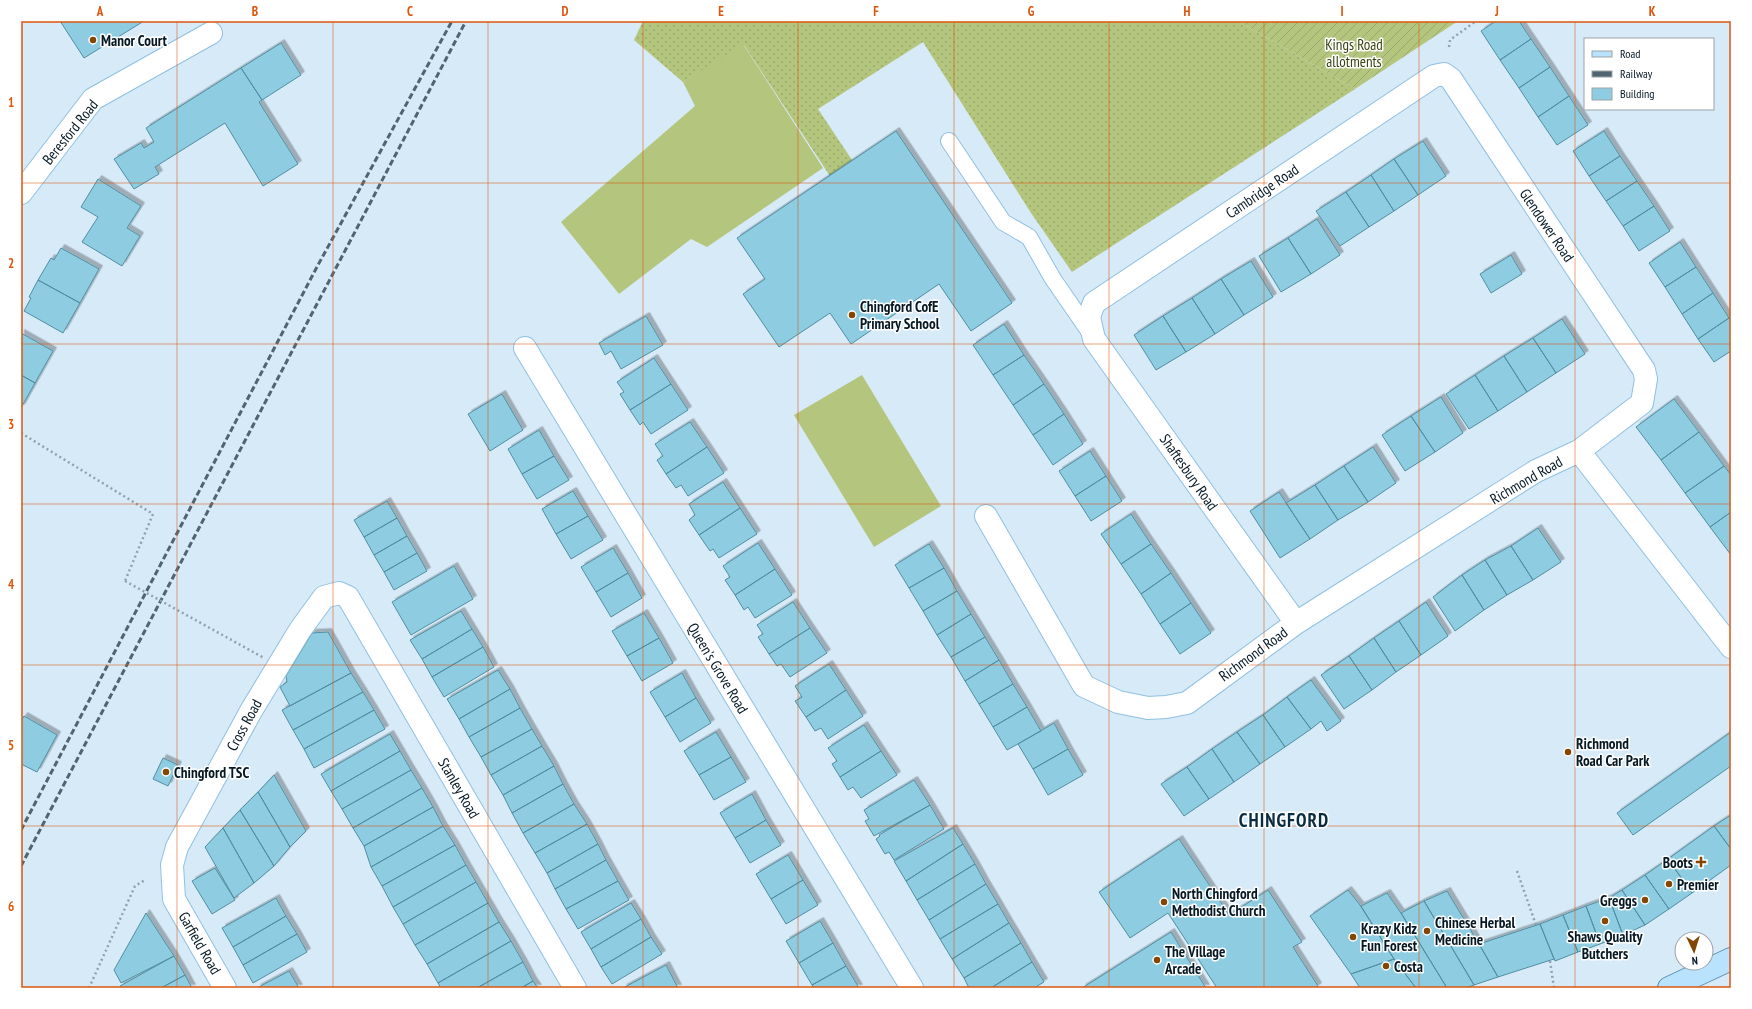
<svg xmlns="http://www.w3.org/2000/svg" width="1752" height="1009" font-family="'PT Sans Narrow',sans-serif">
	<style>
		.grass { fill: url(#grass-dots) }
		.garden { fill: url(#garden-furrows) }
		.pitch { fill: #b4c57d }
		.building { fill: #8ecde1; stroke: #518ea1; filter: url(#shadow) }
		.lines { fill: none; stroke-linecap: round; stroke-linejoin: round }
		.lane-casing { stroke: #90c0e1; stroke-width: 18 }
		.street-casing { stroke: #90c0e1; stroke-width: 24 }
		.primary-casing { stroke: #5b8eb1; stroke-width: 24 }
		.path { stroke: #8fa2af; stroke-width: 2.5; stroke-dasharray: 2 3; stroke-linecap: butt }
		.lane { stroke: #fff; stroke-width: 16 }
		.street { stroke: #fff; stroke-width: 22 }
		.primary { stroke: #b8e2fe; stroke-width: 22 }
		.rail { stroke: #516471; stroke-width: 3; stroke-dasharray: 6 3; stroke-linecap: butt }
		.path-bridge { stroke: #8fa2af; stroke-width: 2.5; stroke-dasharray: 2 3; stroke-linecap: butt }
		.grid { fill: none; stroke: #dd560d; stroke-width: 1; stroke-opacity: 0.55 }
		.poi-dot { fill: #834701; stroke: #fff; stroke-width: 1.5 }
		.labels { text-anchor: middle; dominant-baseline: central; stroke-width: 3; stroke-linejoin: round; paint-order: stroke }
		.poi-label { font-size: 15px; font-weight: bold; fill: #051824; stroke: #fff; text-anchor: start }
		.park-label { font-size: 15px; fill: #38420d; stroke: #fff }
		.street-label { font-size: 15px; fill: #051824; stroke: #fff }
		.district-label { font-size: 19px; font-weight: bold; letter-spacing: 1px; fill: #0a2d43; stroke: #fff }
		.neatline { fill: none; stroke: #dd560d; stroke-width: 1.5 }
		.grid-label { font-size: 13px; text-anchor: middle; font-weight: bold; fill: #dd560d }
	</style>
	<defs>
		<pattern id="grass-dots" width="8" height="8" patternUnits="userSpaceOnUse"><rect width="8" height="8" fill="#b4c57d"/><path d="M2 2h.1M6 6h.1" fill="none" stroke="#99a86c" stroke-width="1.8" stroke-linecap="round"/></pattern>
		<pattern id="garden-furrows" width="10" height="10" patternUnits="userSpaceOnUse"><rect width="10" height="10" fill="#b4c57d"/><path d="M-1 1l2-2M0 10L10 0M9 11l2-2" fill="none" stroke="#99a86c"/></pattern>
		<filter id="shadow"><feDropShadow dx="3.5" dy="-3.5" stdDeviation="0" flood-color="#0004"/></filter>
	</defs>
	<rect width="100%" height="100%" fill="#d7eaf8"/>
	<!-- grass -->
	<path class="grass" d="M643,21h595l117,68 -283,183 -41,-59 -108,-171 -105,67 34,51 -22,16 -86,-131 -61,37 -49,-42z"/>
	<!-- garden -->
	<path class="garden" d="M1238,21h220l-103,68z"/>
	<!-- pitch -->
	<path class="pitch" d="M743,44l80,124 -116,79 -16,-8 -72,55 -58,-72 134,-116 -12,-24z
		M862,375l79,131 -67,41 -80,-132z"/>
	<!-- building -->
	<path class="building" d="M60,21h84l-60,37z
		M1496,21h23l12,18 -31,21 -19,-29z
		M1531,39l19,28 -31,21 -19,-28z
		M281,43l20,32 -39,25 -21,-32z
		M1550,67l19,29 -31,21 -19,-29z
		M241,68l21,32 -3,2 39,62 -35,22 -38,-63 -70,44 4,7 -25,15 -20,-30 27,-16 3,5 10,-6 -8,-14z
		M1569,96l19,29 -31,20 -19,-28z
		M896,131l116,172 -41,28 -32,-47 -88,60 -21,-31 -51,34 -36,-53 22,-15 -28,-41z
		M1604,131l16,25 -31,20 -16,-25z
		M1423,141l23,35 -28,19 -24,-36z
		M1620,156l17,25 -31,20 -17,-25z
		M1394,159l24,36 -24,16 -23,-36z
		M1371,175l23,36 -25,16 -23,-35z
		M98,179l43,27 -14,22 13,8 -18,30 -40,-24 16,-25 -17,-10z
		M1637,181l17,25 -31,20 -17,-25z
		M1346,192l23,35 -29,19 -24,-35z
		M1654,206l16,25 -31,20 -16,-25z
		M1317,219l23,36 -29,19 -23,-36z
		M1288,238l23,36 -30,18 -22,-36z
		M1680,242l16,25 -31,20 -16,-24z
		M61,248l38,21 -19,34 -42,-23 13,-22 3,2z
		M1511,255l11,19 -31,19 -11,-19z
		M1251,261l22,36 -29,18 -23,-36z
		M1696,267l17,26 -31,21 -17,-27z
		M1221,279l23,36 -29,19 -23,-36z
		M38,280l42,23 -17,30 -39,-22 7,-13 -2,-1z
		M1713,293l16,25 -31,21 -16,-25z
		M1192,298l23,36 -29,18 -23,-36z
		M646,316l17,29 -42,24 -10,-18 -6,4 -6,-12z
		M1163,316l23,36 -30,18 -22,-35z
		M1729,318l2,3v30l-17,11 -16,-23z
		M1562,319l23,35 -29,19 -23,-35z
		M1004,324l20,31 -31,20 -20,-30z
		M21,333l32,18 -18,32 -14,-8z
		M1533,338l23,35 -29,19 -23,-36z
		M1024,355l20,29 -31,21 -20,-30z
		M1504,356l23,36 -29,19 -23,-36z
		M654,358l17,26 -41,26 -10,-16 4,-2 -7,-10z
		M21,375l14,8 -14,25z
		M1475,375l23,36 -29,18 -23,-35z
		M671,384l17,26 -37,24 -8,-12 -3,3 -10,-15z
		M1044,384l20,30 -31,21 -20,-30z
		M502,394l21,36 -33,21 -22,-37z
		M1441,397l22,36 -28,19 -24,-36z
		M1674,399l25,33 -38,28 -25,-33z
		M1064,414l19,30 -30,21 -20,-30z
		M1411,416l24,36 -30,19 -23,-36z
		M690,422l17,25 -41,27 -9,-14 6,-4 -8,-12z
		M539,430l15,26 -32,18 -14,-25z
		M1699,432l25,34 -39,27 -24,-33z
		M707,447l17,26 -36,23 -7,-11 -5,3 -10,-14z
		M1373,447l23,36 -28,19 -24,-36z
		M1090,451l16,25 -31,20 -16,-25z
		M554,456l15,24 -32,19 -15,-25z
		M1344,466l24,36 -30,18 -23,-35z
		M1724,466l7,9v37l-21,15 -25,-34z
		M1106,476l16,25 -31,20 -16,-25z
		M723,482l17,26 -41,27 -10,-15 6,-5 -6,-11z
		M1315,485l23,35 -28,19 -24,-36z
		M573,491l15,25 -32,18 -14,-25z
		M1279,492l31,47 -30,19 -30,-47z
		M387,501l10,17 -33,19 -10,-17z
		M740,508l17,26 -38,24 -6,-9 -3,2 -11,-16z
		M1731,512v43l-21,-28z
		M1131,514l20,30 -30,20 -20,-30z
		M588,516l15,24 -32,19 -15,-25z
		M397,518l10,18 -33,19 -10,-18z
		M1538,528l23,34 -28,18 -22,-34z
		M407,536l10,17 -33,19 -10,-17z
		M758,543l17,26 -40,26 -10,-15 5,-3 -7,-11z
		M929,544l15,24 -35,20 -14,-23z
		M1151,544l20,29 -30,21 -20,-30z
		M1511,546l22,34 -26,15 -22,-35z
		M613,548l15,25 -32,19 -15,-25z
		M417,553l10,18 -33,19 -10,-18z
		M1485,560l22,35 -23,15 -22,-35z
		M454,566l19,33 -62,36 -19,-33z
		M944,568l13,23 -34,20 -14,-23z
		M775,569l17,26 -37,23 -7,-11 -4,3 -9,-15z
		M628,573l14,25 -31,19 -15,-25z
		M1171,573l20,30 -31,21 -19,-30z
		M1462,575l22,35 -29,21 -22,-34z
		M957,591l14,23 -34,21 -14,-24z
		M793,602l17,26 -41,26 -11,-17 5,-3 -6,-9z
		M1426,602l22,34 -27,19 -22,-34z
		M1191,603l20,30 -31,21 -20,-30z
		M461,611l11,18 -50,30 -12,-19z
		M644,613l15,25 -32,18 -15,-25z
		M971,614l14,23 -34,20 -14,-22z
		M1399,621l22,34 -25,17 -22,-34z
		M810,628l17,25 -37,24 -9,-13 -4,2 -8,-12z
		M472,629l11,18 -51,30 -10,-18z
		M328,632l23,41 -61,33 -10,-19 7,-5 -1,-6 26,-43z
		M985,637l14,23 -34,21 -14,-24z
		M659,638l14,25 -31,18 -15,-25z
		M1374,638l22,34 -24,18 -23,-34z
		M483,647l11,20 -50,30 -12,-20z
		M1349,656l23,34 -28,19 -23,-34z
		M999,660l14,24 -34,20 -14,-23z
		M829,664l17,26 -40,27 -11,-16 7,-4 -7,-11z
		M498,670l12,19 -51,30 -12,-20z
		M351,673l12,19 -70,38 -11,-20z
		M682,673l14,25 -31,19 -15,-25z
		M1311,680l30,41 -14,10 -6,-10 -10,8 -24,-32z
		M1013,684l14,23 -34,20 -14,-23z
		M510,689l10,19 -51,29 -10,-18z
		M846,690l17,26 -35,23 -7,-11 -6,3 -9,-14z
		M363,692l11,18 -70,39 -11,-19z
		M1287,697l24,32 -26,18 -22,-32z
		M696,698l15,25 -31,19 -15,-25z
		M1027,707l14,24 -34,19 -14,-23z
		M520,708l12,21 -51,28 -12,-20z
		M374,710l11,19 -71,39 -10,-19z
		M1263,715l22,32 -25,17 -23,-32z
		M24,716l33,19 -20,37 -16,-8v-43z
		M1054,723l14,26 -35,20 -15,-25z
		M864,725l17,26 -41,26 -8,-13 5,-3 -9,-13z
		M532,729l10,17 -51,29 -10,-18z
		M716,732l15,25 -32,18 -15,-24z
		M1237,732l23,32 -26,18 -22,-33z
		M1731,732v34l-98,69 -16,-22z
		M390,734l10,17 -69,40 -10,-17z
		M542,746l12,20 -51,29 -12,-20z
		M1068,749l15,26 -35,20 -15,-26z
		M1212,749l22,33 -25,17 -22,-32z
		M400,751l11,19 -69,39 -11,-18z
		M881,751l16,24 -36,23 -8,-11 -5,3 -8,-13z
		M731,757l15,25 -32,18 -15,-25z
		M163,758l15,7 -10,21 -15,-7z
		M554,766l9,18 -51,29 -9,-18z
		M1187,767l22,32 -25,17 -23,-32z
		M411,770l11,18 -69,40 -11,-19z
		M274,775l32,56 -16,16 -32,-55z
		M914,780l16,25 -56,31 -9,-15 4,-2 -5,-9z
		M563,784l11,20 -51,29 -11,-20z
		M422,788l11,19 -69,39 -11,-18z
		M258,792l32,55 -16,19 -34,-56z
		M752,794l14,26 -31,18 -15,-25z
		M574,804l13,20 -52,29 -12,-20z
		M930,805l14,24 -50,31 -5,-8 -4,2 -9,-15 4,-3 -1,-1z
		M433,807l10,19 -72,41 -7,-21z
		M240,810l34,56 -20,17 -31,-55z
		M1731,815v34l-17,-23z
		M766,820l15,25 -31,18 -15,-25z
		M587,824l11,20 -51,29 -12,-20z
		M443,826l12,19 -73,41 -11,-19z
		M1714,826l17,23v16l-39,28 -24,-34z
		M223,828l31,55 -20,15 -29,-51z
		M953,828l10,16 -57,37 -12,-20z
		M1179,839l50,76 39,-25 34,52 -9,5 25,39 -2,2h-99l-49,-75 -38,25 -31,-46z
		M598,844l8,16 -51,29 -8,-16z
		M963,844l12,20 -58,36 -11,-19z
		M455,845l11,20 -73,42 -11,-21z
		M788,855l15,25 -32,19 -15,-25z
		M1668,859l24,34 -23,16 -24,-34z
		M606,860l12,21 -52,28 -11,-20z
		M975,864l11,20 -57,36 -12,-20z
		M466,865l10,17 -73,42 -10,-17z
		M215,868l20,32 -23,14 -20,-33z
		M1645,875l24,34 -24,16 -23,-35z
		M803,880l15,25 -32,19 -15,-25z
		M618,881l11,19 -51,29 -12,-20z
		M476,882l12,21 -73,42 -12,-21z
		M986,884l12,20 -58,35 -11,-19z
		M1348,890l12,15 34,54 -43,15 -41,-58z
		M1622,890l23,35 -22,10 -14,-37z
		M1447,891l32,53 19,33 -24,8 -50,-84z
		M1387,893l14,20 46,75h-31l-22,-29 -33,-53z
		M276,898l10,18 -53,31 -11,-19z
		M1609,898l14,37 -23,9 -14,-38z
		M1424,901l50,84 -9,3h-18l-46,-75z
		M488,903l11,19 -72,42 -12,-19z
		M631,903l10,16 -50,30 -10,-17z
		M998,904l11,19 -57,36 -12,-20z
		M1586,906l14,38 -22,8 -15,-37z
		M146,913l28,43 -53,27 -7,-13z
		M1563,915l15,37 -23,9 -15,-37z
		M286,916l11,18 -54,31 -10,-18z
		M641,919l10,18 -50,30 -10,-18z
		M820,921l13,22 -34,20 -13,-22z
		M499,922l12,19 -73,42 -11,-19z
		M1009,923l12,20 -57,35 -12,-19z
		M1540,924l14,35 -56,18 -19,-33z
		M1171,932l35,56h-124z
		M297,934l10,18 -54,31 -10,-18z
		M651,937l11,17 -50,30 -11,-17z
		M511,941l12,21 -46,26h-36l-3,-5z
		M833,943l13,23 -34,19 -13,-22z
		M1021,943l11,19 -41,26h-22l-5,-10z
		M174,956l11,19 -24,13h-40l-1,-2z
		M1394,959l22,29h-56l-9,-14z
		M523,962l10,19 -12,7h-44z
		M1032,962l12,20 -10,6h-43z
		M666,965l12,23h-55z
		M846,966l13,22h-45l-2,-3z
		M289,971l10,17h-42z
		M185,975l7,13h-31z
		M533,981l5,7h-17z"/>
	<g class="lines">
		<defs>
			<path id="lane" d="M949,141l54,81 26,15 24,42 38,55"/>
			<path id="street" d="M21,193l72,-94 118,-66
				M525,348l387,640
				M986,516l98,170 34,16 30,6 18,-1 21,-4 109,-80 240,-152 43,-20 152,196
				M1296,623l-202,-284 -5,-22 5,-14 340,-227 10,-2 7,5 193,291 2,9 -4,24 -63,48
				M225,988l-51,-89 -2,-34 5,-18 74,-136 49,-81 24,-33 15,-4 9,4 227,391"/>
			<path id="primary" d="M1669,988l62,-29"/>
		</defs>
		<!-- lane casing -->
		<use href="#lane" class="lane-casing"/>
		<!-- street casing -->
		<use href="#street" class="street-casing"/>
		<!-- primary casing -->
		<use href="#primary" class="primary-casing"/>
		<!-- path -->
		<path class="path" d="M1449,47l1,-7 26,-19
			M21,433l132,81 -28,67
			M1517,871l19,54
			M1550,961l4,27
			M89,988l46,-102 10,-6"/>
		<!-- lane -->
		<use href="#lane" class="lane"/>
		<!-- street -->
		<use href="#street" class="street"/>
		<!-- primary -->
		<use href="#primary" class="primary"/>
		<!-- rail -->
		<path class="rail" d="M21,830l297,-565 134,-244
			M21,866l445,-845"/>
		<!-- path-bridge -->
		<path class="path-bridge" d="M125,581l139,77"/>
	</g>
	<!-- grid -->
	<path class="grid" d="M177,21v967M333,21v967M488,21v967M643,21v967M798,21v967M954,21v967M1109,21v967M1264,21v967M1419,21v967M1575,21v967M21,183h1710M21,344h1710M21,504h1710M21,665h1710M21,826h1710"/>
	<!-- markers -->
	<g class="poi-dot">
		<circle cx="93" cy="40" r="4"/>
		<circle cx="852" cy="315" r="4"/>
		<circle cx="1568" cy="752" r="4"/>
		<circle cx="166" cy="772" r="4"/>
		<path d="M1699 856h4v4h4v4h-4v4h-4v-4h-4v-4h4z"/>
		<circle cx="1669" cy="884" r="4"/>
		<circle cx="1645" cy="900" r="4"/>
		<circle cx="1164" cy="902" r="4"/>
		<circle cx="1605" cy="921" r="4"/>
		<circle cx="1427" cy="931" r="4"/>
		<circle cx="1353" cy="937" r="4"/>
		<circle cx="1157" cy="960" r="4"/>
		<circle cx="1386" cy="966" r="4"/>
	</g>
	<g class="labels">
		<!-- poi labels -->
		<g class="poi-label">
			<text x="101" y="40">Manor Court</text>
			<text x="860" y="306">Chingford CofE<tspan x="860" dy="17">Primary School</tspan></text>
			<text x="1576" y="743">Richmond<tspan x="1576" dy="17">Road Car Park</tspan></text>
			<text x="174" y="772">Chingford TSC</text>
			<text x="1693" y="862" text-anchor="end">Boots</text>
			<text x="1677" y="884">Premier</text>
			<text x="1172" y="893">North Chingford<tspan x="1172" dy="17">Methodist Church</tspan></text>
			<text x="1637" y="900" text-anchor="end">Greggs</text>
			<text x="1435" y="922">Chinese Herbal<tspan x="1435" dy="17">Medicine</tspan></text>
			<text x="1361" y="928">Krazy Kidz<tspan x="1361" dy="17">Fun Forest</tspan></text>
			<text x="1605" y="936" text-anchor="middle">Shaws Quality<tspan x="1605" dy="17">Butchers</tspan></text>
			<text x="1165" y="951">The Village<tspan x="1165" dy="17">Arcade</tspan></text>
			<text x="1394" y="966">Costa</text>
		</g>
		<!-- park labels -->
		<g class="park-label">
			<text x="1354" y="44">Kings Road<tspan x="1354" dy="17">allotments</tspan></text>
		</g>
		<!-- street labels -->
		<g class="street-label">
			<text transform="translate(70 132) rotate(-51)">Beresford Road</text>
			<text transform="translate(1262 191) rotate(-34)">Cambridge Road</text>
			<text transform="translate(1547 225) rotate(56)">Glendower Road</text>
			<text transform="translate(1189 472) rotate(55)">Shaftesbury Road</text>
			<text transform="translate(1526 480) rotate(-30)">Richmond Road</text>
			<text transform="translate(1253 654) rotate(-36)">Richmond Road</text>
			<text transform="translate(718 668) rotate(59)">Queen's Grove Road</text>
			<text transform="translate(244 725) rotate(-61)">Cross Road</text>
			<text transform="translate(459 788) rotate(60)">Stanley Road</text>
			<text transform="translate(200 943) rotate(60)">Garfield Road</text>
		</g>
		<!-- district labels -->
		<g class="district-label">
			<text x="1284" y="820">CHINGFORD</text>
		</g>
	</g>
	<!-- border -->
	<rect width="1752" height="1009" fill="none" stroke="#ffffff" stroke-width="44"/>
	<!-- legend -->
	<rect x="1584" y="38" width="130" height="72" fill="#ffffff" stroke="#9ba3a7"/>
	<rect x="1592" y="51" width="20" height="6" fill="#b8e2fe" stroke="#9ba3a7"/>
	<text x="1620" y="58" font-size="12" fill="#051824">Road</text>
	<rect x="1592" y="71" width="20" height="6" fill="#516471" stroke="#9ba3a7"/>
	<text x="1620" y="78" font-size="12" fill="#051824">Railway</text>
	<rect x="1592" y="88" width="20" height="12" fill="#8ecde1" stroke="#9ba3a7"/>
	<text x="1620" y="98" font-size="12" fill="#051824">Building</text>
	<!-- north arrow -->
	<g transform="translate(1694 951) rotate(176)"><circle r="19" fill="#ffffff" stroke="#9ba3a7"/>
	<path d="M0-3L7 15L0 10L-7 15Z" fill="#834701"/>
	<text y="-6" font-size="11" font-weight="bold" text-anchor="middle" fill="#051824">N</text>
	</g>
	<rect x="22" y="22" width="1708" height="965" class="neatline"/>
	<g class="grid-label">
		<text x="100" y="16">A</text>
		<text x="255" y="16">B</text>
		<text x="410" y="16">C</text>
		<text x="565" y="16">D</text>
		<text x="721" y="16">E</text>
		<text x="876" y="16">F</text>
		<text x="1031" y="16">G</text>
		<text x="1187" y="16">H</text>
		<text x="1342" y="16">I</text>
		<text x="1497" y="16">J</text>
		<text x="1652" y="16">K</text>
		<text x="11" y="107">1</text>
		<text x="11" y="268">2</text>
		<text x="11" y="429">3</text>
		<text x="11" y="589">4</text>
		<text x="11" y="750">5</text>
		<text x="11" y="911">6</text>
	</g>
</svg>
